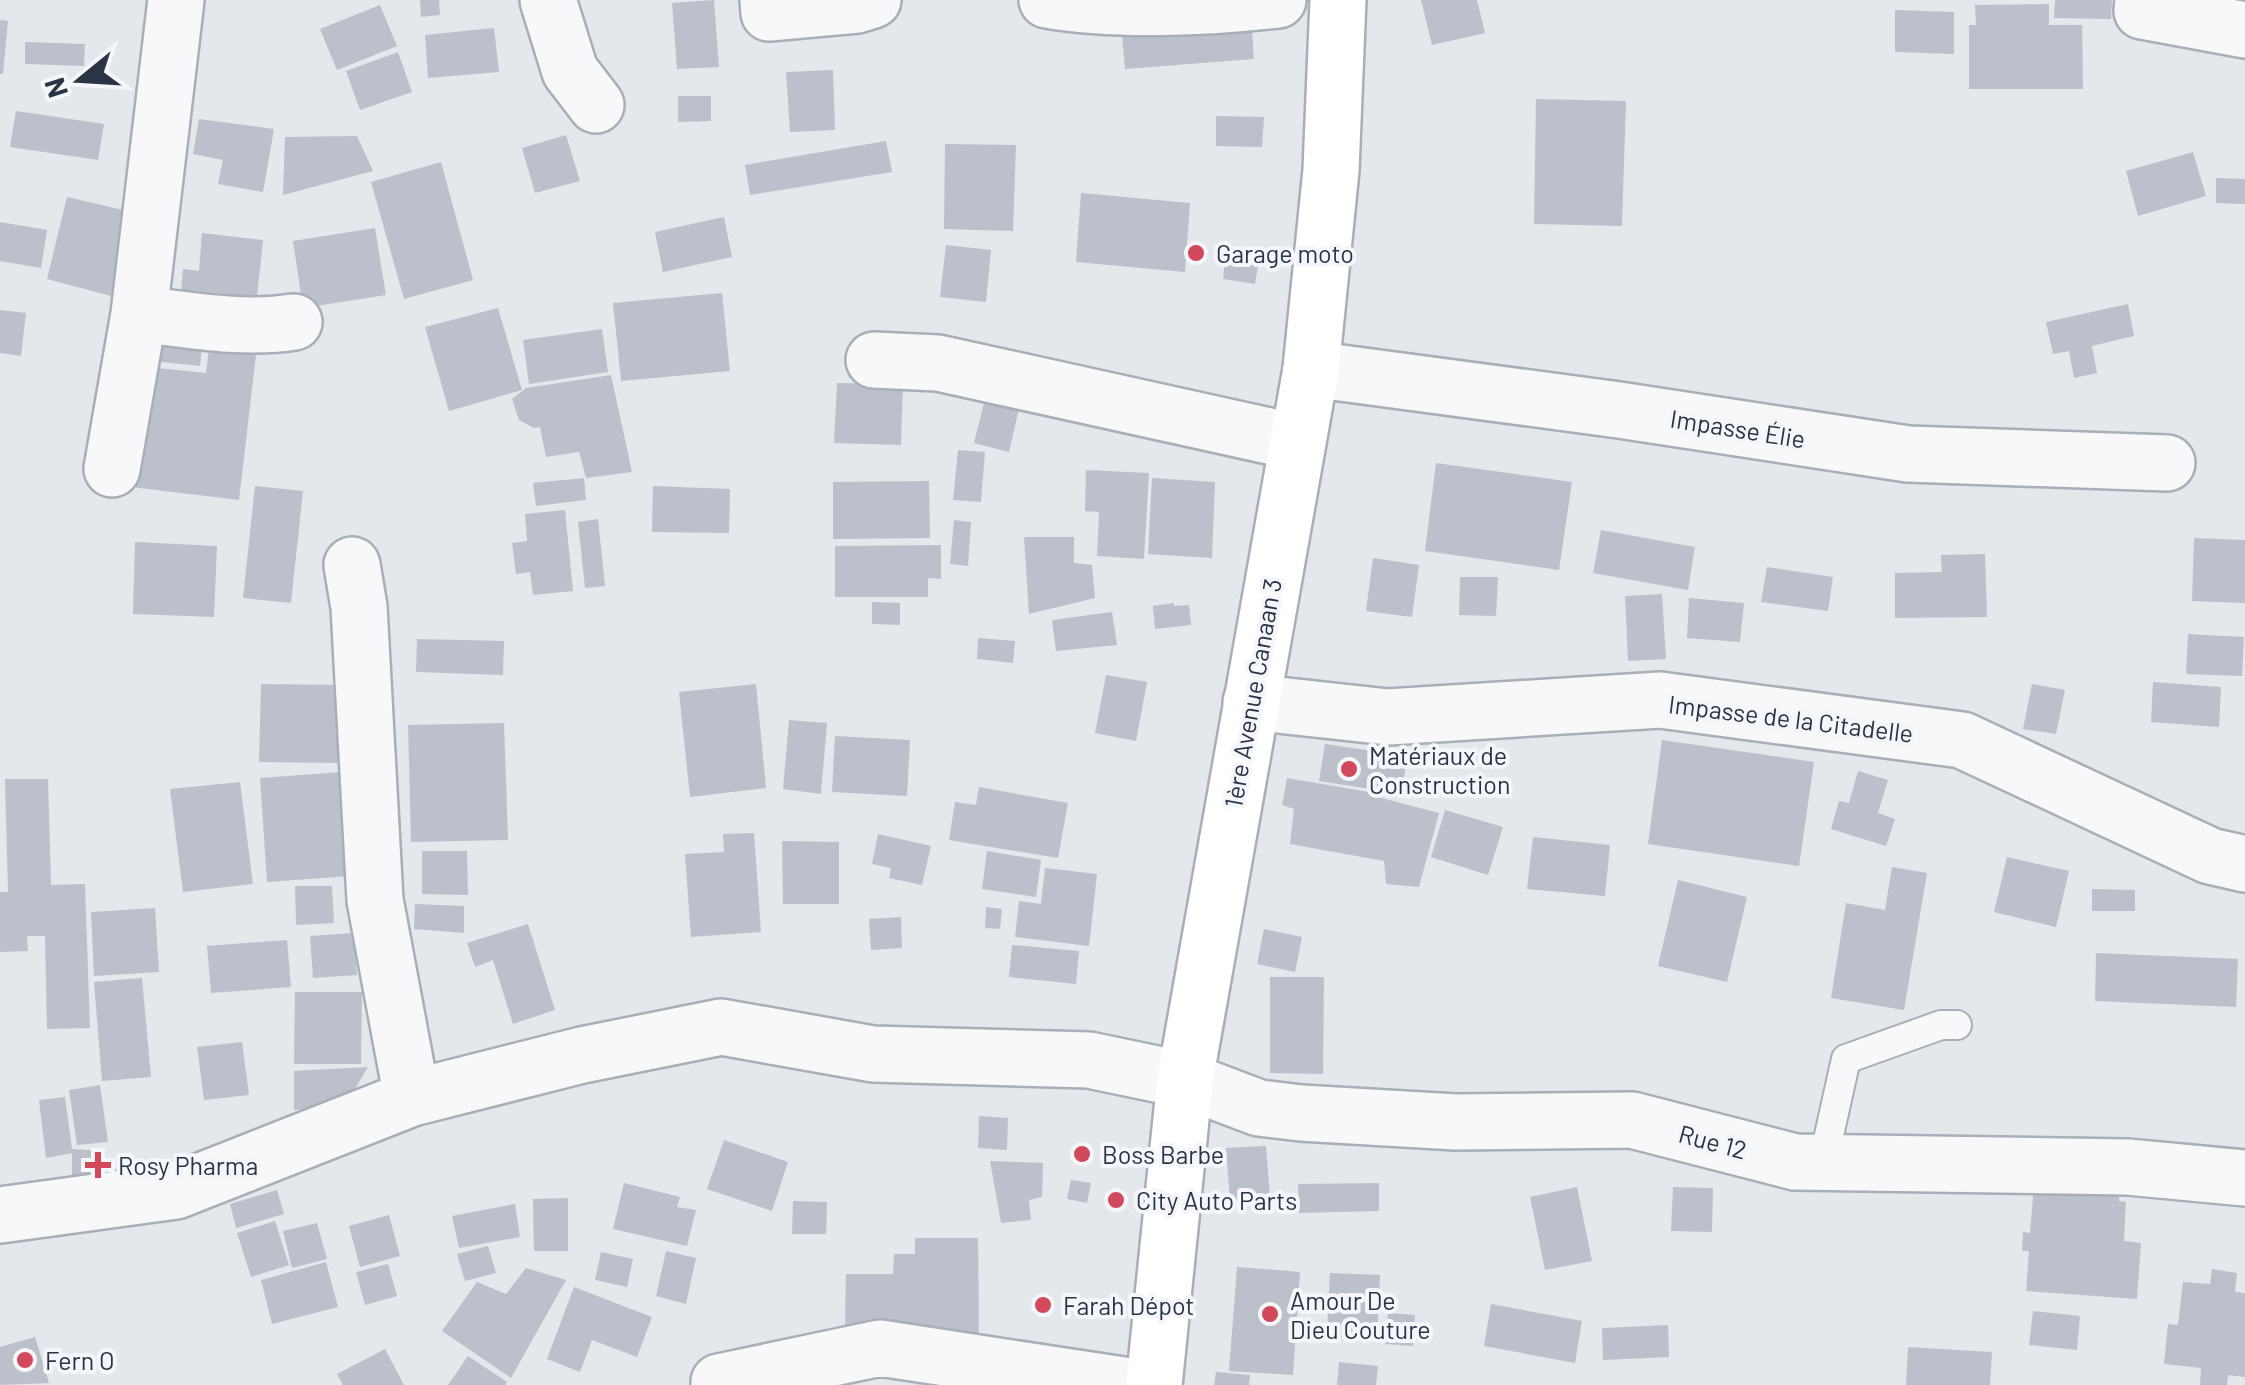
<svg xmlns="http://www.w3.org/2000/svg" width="2245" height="1385" font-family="Barlow,sans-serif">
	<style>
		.building { fill: #bbc0ca }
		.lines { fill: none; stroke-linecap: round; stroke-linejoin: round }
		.lane-casing { stroke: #a9aeb7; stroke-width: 32 }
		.street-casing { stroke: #a9aeb7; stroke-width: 60 }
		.secondary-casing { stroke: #a9aeb7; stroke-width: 60 }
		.lane { stroke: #f7f8fa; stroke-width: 28 }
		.street { stroke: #f7f8fa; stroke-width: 55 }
		.secondary { stroke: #fff; stroke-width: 55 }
		.poi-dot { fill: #d1495b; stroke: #f4f6f9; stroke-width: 4 }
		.labels { text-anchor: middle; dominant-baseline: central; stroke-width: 8; stroke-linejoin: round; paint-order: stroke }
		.poi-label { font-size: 25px; fill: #2b3445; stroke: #f4f6f9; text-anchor: start }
		.street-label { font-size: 25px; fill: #2b3445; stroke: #f4f6f9 }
	</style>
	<rect width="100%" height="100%" fill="#e4e7ec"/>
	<!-- building -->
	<path class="building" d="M420,0h19l1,15 -19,2z
		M714,0l5,67 -42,2 -5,-66z
		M1421,0h56l8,33 -53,12z
		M2055,0h57l-1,19 -57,-1z
		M2049,4v21h33l1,64h-114v-64h7l-1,-20z
		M380,5l17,41 -60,24 -17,-41z
		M1895,10l59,2v42l-59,-2z
		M1251,15l3,44 -129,10 -4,-45z
		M0,20l8,1 -5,53h-3z
		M494,28l5,44 -71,6 -3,-43z
		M25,42l60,2 -1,22 -59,-2z
		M398,52l14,40 -52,18 -14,-39z
		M833,70l2,60 -45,2 -4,-60z
		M678,96h33v25l-33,1z
		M1536,99l90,2 -4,125 -88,-2z
		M16,111l88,13 -6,36 -88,-13z
		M1216,116l48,1 -2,30 -46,-1z
		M199,119l75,10 -11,63 -45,-8 5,-24 -30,-6z
		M566,135l14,46 -45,12 -13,-45z
		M357,136l16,35 -90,24 2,-58z
		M886,141l6,31 -142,23 -5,-30z
		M945,144l71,1 -3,86 -69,-2z
		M2193,152l13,44 -68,20 -12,-45z
		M441,162l32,118 -69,19 -33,-117z
		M2216,178l29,1v25l-29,-1z
		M1081,193l109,10 -5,69 -109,-10z
		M67,197l65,15 -21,84 -64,-17z
		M724,217l8,40 -69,15 -8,-40z
		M0,222l47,8 -6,38 -41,-7z
		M375,228l11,67 -83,13 -10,-67z
		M202,233l61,7 -8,76 -75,-8 3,-39 16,2z
		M946,245l45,5 -5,52 -46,-5z
		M1226,254l33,5 -4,25 -32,-5z
		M722,293l8,78 -109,10 -8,-78z
		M2128,304l6,32 -42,10 5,27 -23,5 -5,-27 -16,3 -7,-32z
		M498,308l24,82 -73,21 -24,-84z
		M0,310l26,3 -5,43 -21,-3z
		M602,329l6,43 -79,12 -6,-44z
		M157,330l46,4 -3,32 -47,-5z
		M211,333l47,5 -19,162 -108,-13 16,-120 59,6z
		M611,375l21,97 -46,6 -7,-26 -33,5 -6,-30 -6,1 -15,-8 -7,-21 14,-11z
		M837,383l66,1 -2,61 -67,-2z
		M986,395l34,9 -11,48 -35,-9z
		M958,450l27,2 -4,50 -28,-2z
		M1436,463l136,19 -13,88 -134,-19z
		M1086,470l63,3 -5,86 -47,-3 2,-44 -14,-1z
		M584,478l2,22 -50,6 -3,-23z
		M1152,478l63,4 -3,76 -64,-4z
		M929,481l1,57 -97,1v-57z
		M255,486l48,5 -12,112 -48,-5z
		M653,486l77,3 -1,44 -77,-1z
		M565,510l8,81 -40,4 -3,-23 -14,2 -4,-31 15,-2 -2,-27z
		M598,519l7,67 -20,2 -7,-66z
		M954,520l17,2 -3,44 -18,-2z
		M1601,530l94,17 -7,43 -95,-17z
		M1024,537h50v26l18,2 3,33 -66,16z
		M2194,538l51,2v63l-53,-2z
		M135,542l82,4 -3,71 -81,-3z
		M941,545v34l-13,-1v19h-93v-51z
		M1985,554l2,63 -92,1v-45l47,-1 -1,-17z
		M1373,558l46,7 -7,52 -46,-6z
		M1767,567l66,10 -5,34 -67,-9z
		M1460,577h38l-2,39 -37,-1z
		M1662,594l4,65 -38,2 -3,-65z
		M1689,598l55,5 -4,39 -53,-4z
		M872,602l28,1v22l-28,-1z
		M1174,603v3l15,-1 2,20 -36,4 -2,-23z
		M1112,612l5,33 -61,6 -4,-31z
		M2188,634l56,3 -2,39 -56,-2z
		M978,638l37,3 -2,22 -36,-4z
		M417,639l87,2 -1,34 -87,-3z
		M1106,675l41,7 -11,59 -41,-8z
		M2153,682l68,5 -2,40 -68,-5z
		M261,684l84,1 -1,78 -85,-1z
		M756,684l10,104 -76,9 -11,-105z
		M2032,684l33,6 -9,44 -33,-5z
		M789,720l38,3 -6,71 -38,-5z
		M504,723l4,117 -97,2 -3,-117z
		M835,736l75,4 -3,56 -75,-4z
		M1662,740l152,22 -15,104 -151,-22z
		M1325,744l82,12 -5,38 -83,-13z
		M1858,771l30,9 -10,33 17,6 -9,27 -55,-17 8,-28 10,2z
		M342,772l8,104 -83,6 -7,-104z
		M1287,778l88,15 -1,3 65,17 -20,74 -33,-3 -2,-23 -94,-17 4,-35 -12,-4z
		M5,779h43l3,106 34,-1 5,144 -43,1 -2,-93h-18l1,15 -28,1v-60h8z
		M240,782l13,102 -70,8 -13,-103z
		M979,787l89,16 -10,55 -109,-18 6,-38 21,3z
		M1445,810l58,17 -15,48 -57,-18z
		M754,833l7,99 -70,5 -6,-83 39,-2 -1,-18z
		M878,834l53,12 -9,39 -33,-7 2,-10 -19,-4z
		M1533,837l77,8 -5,51 -78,-7z
		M782,841l57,1v62h-56z
		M422,851h45l1,44 -46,-1z
		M987,851l54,9 -5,37 -54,-8z
		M2007,857l62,14 -13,56 -62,-15z
		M1892,867l35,6 -23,137 -73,-12 15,-95 39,7z
		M1045,868l52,6 -8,72 -74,-9 4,-36 22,3z
		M1678,880l69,17 -20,85 -69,-16z
		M295,886h37l2,37 -38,2z
		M2092,889l43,1v21h-43z
		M415,904l49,2v27l-50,-4z
		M986,907l16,2 -2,20 -15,-1z
		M155,908l4,64 -65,4 -3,-64z
		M901,917l1,31 -31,2 -2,-31z
		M528,924l27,86 -42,14 -20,-64 -18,7 -8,-24z
		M1264,929l38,8 -7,35 -38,-8z
		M354,933l3,42 -44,3 -3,-42z
		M287,940l4,47 -80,6 -4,-47z
		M1012,945l67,6 -3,33 -67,-7z
		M2096,953l142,6 -2,48 -141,-6z
		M1270,977h54l-1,97 -53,-1z
		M142,978l9,99 -49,4 -8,-99z
		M295,992h67l-1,72h-67z
		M242,1042l7,53 -45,5 -7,-53z
		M368,1067l-24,40 -50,3v-39z
		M100,1085l8,57 -31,3 -8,-55z
		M65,1097l7,52 30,2 -2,25h-28v-23l-26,5 -7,-58z
		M979,1116l29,2 -1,32 -29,-2z
		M724,1140l64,22 -16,49 -65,-22z
		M1266,1146l4,51 -40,3 -4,-52z
		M990,1161l53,2 -1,34 -13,3 2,20 -30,3z
		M1071,1180l20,3 -4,20 -20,-4z
		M624,1183l56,14 -3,10 19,3 -9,36 -74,-17z
		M1379,1183v28l-80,2 -1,-29z
		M2034,1184l86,6 -1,11 7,1 -2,39 17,2 -4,56 -111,-8 3,-40h-7l1,-19 7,1z
		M1577,1187l15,74 -47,9 -15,-73z
		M1673,1187l40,1 -1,44 -41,-1z
		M277,1190l7,24 -48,14 -6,-24z
		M568,1198v53h-34l-1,-52z
		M793,1201l34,1 -1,32h-34z
		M515,1204l5,33 -61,11 -7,-32z
		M389,1215l11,41 -40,11 -11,-41z
		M275,1221l14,44 -38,12 -14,-44z
		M317,1223l10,36 -35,9 -9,-37z
		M915,1238h63l1,99 -134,-8 1,-55h47l1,-20h21z
		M488,1246l8,27 -31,8 -8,-27z
		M666,1251l30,7 -10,46 -30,-8z
		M601,1252l32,7 -6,28 -32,-7z
		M326,1262l12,45 -66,17 -11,-44z
		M388,1264l9,32 -32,9 -9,-33z
		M1237,1267l63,5 -7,103 -64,-4z
		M526,1268l40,12 -55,98 -69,-47 35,-49 29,12z
		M2212,1269l25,4 -2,19 10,1v84l-17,-2 -1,10h-27l1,-17 -37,-4 4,-40 10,1 5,-43 27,2z
		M1330,1273l50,2 -3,64 -50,-2z
		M574,1287l78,30 -15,40 -45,-17 -12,32 -33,-13z
		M1491,1304l91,17 -7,42 -91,-17z
		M2033,1311l47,5 -3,34 -48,-5z
		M1388,1313l27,2 -2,31 -28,-2z
		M1668,1325l1,32 -66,3 -1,-32z
		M35,1337l14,46 -49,2v-38z
		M1908,1347l84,5 -2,33h-84z
		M385,1349l19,36h-61l-6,-11z
		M468,1356l39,26 -2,3h-57z
		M1339,1362l39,4 -2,19h-39z
		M1216,1372l34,3 -1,10h-35z"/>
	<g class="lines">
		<defs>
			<path id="lane" d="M1821,1171l25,-112 95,-34h16"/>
			<path id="street" d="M548,0l22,71 26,34
				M768,0l1,13 88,-8 16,-5
				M1047,0c67,12 163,8 231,0
				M2143,0l-1,11 103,19
				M139,314c51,6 104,16 155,8
				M874,360l64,3 358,79
				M1311,369l308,41 289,44 259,9
				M112,469l27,-155 37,-314
				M352,565l7,42 16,293 37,198
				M1251,702l137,15 272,-17 302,40 248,116 35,8
				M0,1215l176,-24 236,-93 170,-43 139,-28 152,27 216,6 96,20 74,28 42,5 155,9 176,-2 163,42 333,5 117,11
				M719,1382l161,-34 243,37"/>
			<path id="secondary" d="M1154,1385l31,-305 126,-711 20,-199 7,-170"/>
		</defs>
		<!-- lane casing -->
		<use href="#lane" class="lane-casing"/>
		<!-- street casing -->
		<use href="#street" class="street-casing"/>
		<!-- secondary casing -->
		<use href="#secondary" class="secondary-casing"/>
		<!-- lane -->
		<use href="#lane" class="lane"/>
		<!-- street -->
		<use href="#street" class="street"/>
		<!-- secondary -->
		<use href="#secondary" class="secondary"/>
	</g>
	<!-- markers -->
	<g class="poi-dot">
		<circle cx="1196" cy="253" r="10"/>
		<circle cx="1349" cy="769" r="10"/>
		<circle cx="1082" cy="1154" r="10"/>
		<path d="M93 1150h10v10h10v10h-10v10h-10v-10h-10v-10h10z"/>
		<circle cx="1116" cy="1200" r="10"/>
		<circle cx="1043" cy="1305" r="10"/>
		<circle cx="1270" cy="1314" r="10"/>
		<circle cx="25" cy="1360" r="10"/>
	</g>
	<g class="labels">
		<!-- poi labels -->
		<g class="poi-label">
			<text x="1216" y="253">Garage moto</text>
			<text x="1369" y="755">Matériaux de<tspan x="1369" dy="29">Construction</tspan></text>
			<text x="1102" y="1154">Boss Barbe</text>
			<text x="118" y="1165">Rosy Pharma</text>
			<text x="1136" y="1200">City Auto Parts</text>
			<text x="1290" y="1300">Amour De<tspan x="1290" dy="29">Dieu Couture</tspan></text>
			<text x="1063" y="1305">Farah Dépot</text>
			<text x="45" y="1360">Fern O</text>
		</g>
		<!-- street labels -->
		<g class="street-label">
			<text transform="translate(1738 428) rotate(9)">Impasse Élie</text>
			<text transform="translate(1252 693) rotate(-80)">1ère Avenue Canaan 3</text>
			<text transform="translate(1791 718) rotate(7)">Impasse de la Citadelle</text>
			<text transform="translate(1713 1141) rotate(15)">Rue 12</text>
		</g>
	</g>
	<!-- north arrow -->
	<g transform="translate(80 80) rotate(252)" stroke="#f4f6f9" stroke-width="8" paint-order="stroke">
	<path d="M0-8L18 38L0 25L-18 38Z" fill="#2b3445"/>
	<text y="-15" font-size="28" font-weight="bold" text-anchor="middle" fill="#2b3445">N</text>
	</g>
</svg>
